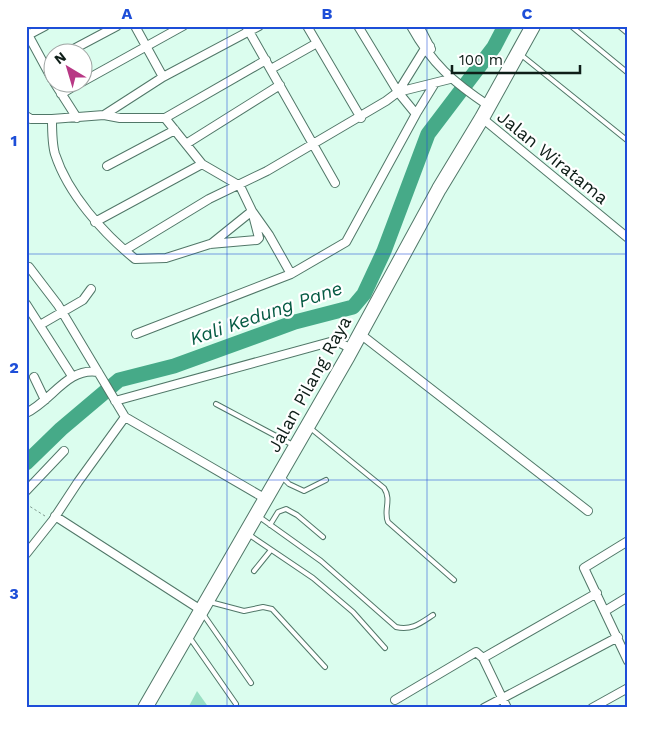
<svg xmlns="http://www.w3.org/2000/svg" width="654" height="734" font-family="'Work Sans',sans-serif">
	<style>
		.green { fill: #99dfc3 }
		.lines { fill: none; stroke-linecap: round; stroke-linejoin: round }
		.river { stroke: #46aa88; stroke-width: 15 }
		.lane-casing { stroke: #517768; stroke-width: 6 }
		.street-casing { stroke: #517768; stroke-width: 10 }
		.highway-casing { stroke: #517768; stroke-width: 16 }
		.path { stroke: #809a8f; stroke-width: 1; stroke-dasharray: 2.5 2.5; stroke-linecap: butt }
		.lane { stroke: #fff; stroke-width: 4 }
		.street { stroke: #fff; stroke-width: 8 }
		.highway { stroke: #fff; stroke-width: 14 }
		.grid { fill: none; stroke: #1d4ed8; stroke-width: 1; stroke-opacity: 0.55 }
		.labels { text-anchor: middle; dominant-baseline: central; stroke-width: 4.5; stroke-linejoin: round; paint-order: stroke }
		.street-label { font-size: 18px; fill: #0e1e18; stroke: #fff }
		.water-label { font-size: 19px; font-style: italic; fill: #055a43; stroke: #fff }
		.neatline { fill: none; stroke: #1d4ed8; stroke-width: 2 }
		.grid-label { font-size: 16px; text-anchor: middle; font-weight: bold; fill: #1d4ed8 }
	</style>
	<rect width="100%" height="100%" fill="#dbfdee"/>
	<!-- green -->
	<path class="green" d="M197,691l12,17h-21z"/>
	<g class="lines">
		<!-- river -->
		<path class="river" d="M26,463l35,-34 58,-49 55,-14 121,-44 58,-15 11,-13 20,-43 44,-117 66,-87 11,-21"/>
		<defs>
			<path id="lane" d="M571,26l57,47
				M520,54l108,87
				M216,404l77,41
				M309,427l75,61c8,12 -1,23 4,34l66,58
				M281,476l8,8 15,7 22,-11
				M258,516l63,45 75,66c15,4 25,-4 37,-12
				M270,525l8,-13 8,-3 11,6 26,22
				M248,534l65,44 40,34 32,36
				M254,571l17,-21
				M210,602l34,9 19,-4 9,2 53,58
				M203,614l48,69
				M190,638l46,66"/>
			<path id="street" d="M135,26l28,51
				M246,26l89,157
				M307,26l54,92
				M411,26c21,38 42,56 78,80
				M419,26l12,23
				M622,26l6,5
				M26,31l26,48
				M28,35l17,-9
				M68,52l49,-26
				M271,69l46,-26
				M54,82l23,36
				M82,82l101,-56
				M398,92l52,-13
				M61,94l20,-12
				M416,114l19,-31
				M104,115l59,-38 96,-51
				M26,116l5,3h21c0,12 0,25 3,35 13,40 48,79 80,105l31,-1 44,-14 47,-4 2,-2 -7,-27 -12,-25 -38,-22 -37,-46
				M482,118l146,120
				M52,119l52,-4 16,3h45l101,-58
				M186,144l94,-59
				M107,166l68,-36
				M95,222l107,-58
				M125,250l84,-51 58,-28 119,-70 12,-9 26,-42 6,-4
				M29,267l29,38 67,112 141,82
				M291,274l55,-32 70,-128 -18,-22 -40,-66
				M26,304l46,72
				M40,325l43,-25 8,-11
				M359,333l229,178
				M136,334l155,-60 -22,-39 -17,-24 -41,33
				M34,377l11,23
				M115,401l215,-59 10,1 12,6
				M26,413c26,-12 41,-46 72,-41
				M26,491l38,-40
				M55,516l146,94
				M628,541l-44,27 44,93
				M26,554l27,-34 25,-38 47,-65
				M605,611l23,-14
				M483,658l114,-65
				M395,700l81,-48 7,6 24,50
				M484,708l134,-71
				M592,708l36,-20"/>
			<path id="highway" d="M145,708l203,-352 91,-167 43,-71 51,-92"/>
		</defs>
		<!-- lane casing -->
		<use href="#lane" class="lane-casing"/>
		<!-- street casing -->
		<use href="#street" class="street-casing"/>
		<!-- highway casing -->
		<use href="#highway" class="highway-casing"/>
		<!-- path -->
		<path class="path" d="M26,504l19,12"/>
		<!-- lane -->
		<use href="#lane" class="lane"/>
		<!-- street -->
		<use href="#street" class="street"/>
		<!-- highway -->
		<use href="#highway" class="highway"/>
	</g>
	<!-- grid -->
	<path class="grid" d="M227,26v682M427,26v682M26,254h602M26,480h602"/>
	<g class="labels">
		<!-- street labels -->
		<g class="street-label">
			<text transform="translate(553 157) rotate(39)">Jalan Wiratama</text>
			<text transform="translate(309 384) rotate(-61)">Jalan Pilang Raya</text>
		</g>
		<!-- water labels -->
		<g class="water-label">
			<text transform="translate(266 313) rotate(-19)">Kali Kedung Pane</text>
		</g>
	</g>
	<!-- border -->
	<rect width="654" height="734" fill="none" stroke="#ffffff" stroke-width="55"/>
	<!-- north arrow -->
	<g transform="translate(68 68) rotate(322)"><circle r="24" fill="#ffffff" stroke="#9fa5a3"/>
	<path d="M0-4L9 19L0 12L-9 19Z" fill="#b83885"/>
	<text y="-8" font-size="14" font-weight="bold" text-anchor="middle" fill="#0e1e18">N</text>
	</g>
	<!-- scale -->
	<path d="M452 65v8h128v-8" fill="none" stroke="#0e1e18" stroke-width="2.5"/>
	<text x="459" y="65" font-size="15" fill="#0e1e18" stroke="#ffffff" stroke-width="4" paint-order="stroke">100 m</text>
	<rect x="28" y="28" width="598" height="678" class="neatline"/>
	<g class="grid-label">
		<text x="127" y="19">A</text>
		<text x="327" y="19">B</text>
		<text x="527" y="19">C</text>
		<text x="14" y="146">1</text>
		<text x="14" y="373">2</text>
		<text x="14" y="599">3</text>
	</g>
</svg>
